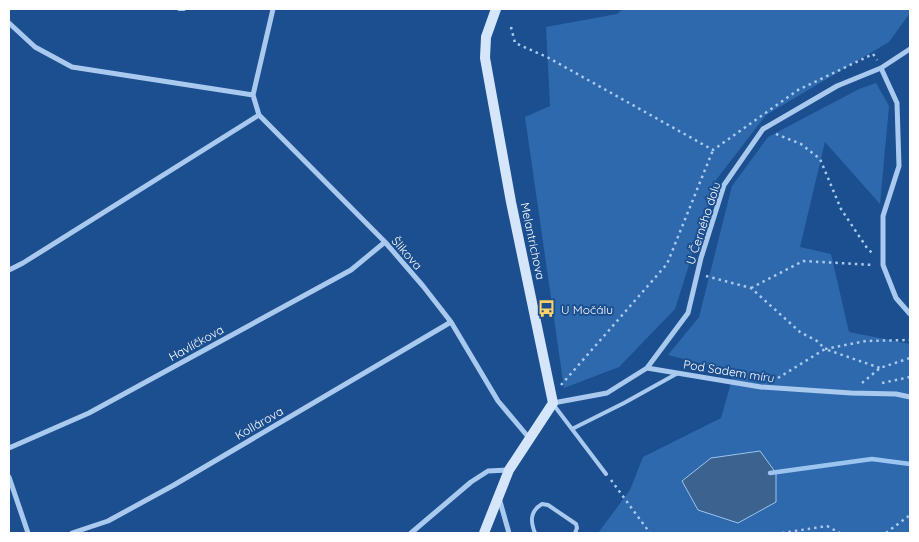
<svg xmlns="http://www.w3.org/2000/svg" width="919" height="542" font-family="Quicksand,sans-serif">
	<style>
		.green { fill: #2e69ad }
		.water { fill: #3c6290; stroke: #9cc4f0 }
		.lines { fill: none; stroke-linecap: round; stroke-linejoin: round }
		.stream { stroke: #9cc4f0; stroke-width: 4.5 }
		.path { stroke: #a9c9ee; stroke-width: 2.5; stroke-dasharray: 2.5 4; stroke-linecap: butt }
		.lane { stroke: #a9c9ee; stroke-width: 4 }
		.street { stroke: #a9c9ee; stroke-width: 5 }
		.secondary { stroke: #d6e6fa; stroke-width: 10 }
		.labels { text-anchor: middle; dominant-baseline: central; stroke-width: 4; stroke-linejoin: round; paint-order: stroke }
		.street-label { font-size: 12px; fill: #fff; stroke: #1b4f8f }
		.poi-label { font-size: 12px; fill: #fff; stroke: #1b4f8f; text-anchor: start }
	</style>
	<rect width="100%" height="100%" fill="#1b4f8f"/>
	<!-- green -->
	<path class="green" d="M623,9h287v4l-21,29 -123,73 -50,65 -41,129 -56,58 -55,21 -39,-271 25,-11 -4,-79 71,-13z
		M876,83l13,23 -9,98 -55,-62 -25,105 31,7 18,78 61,12v61h-1l1,2v126h-312l32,-43 13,-33 78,-39 13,-46 -66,-17 31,-38 33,-131 36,-49 91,-48z"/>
	<!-- water -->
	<path class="water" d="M760,451l16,22v29l-38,21 -40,-13 -16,-29 29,-23z"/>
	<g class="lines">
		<!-- stream -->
		<path class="stream" d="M770,473l102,-14 38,5"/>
		<!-- path -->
		<path class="path" d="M511,27l4,16 32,14 166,93 85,-60 75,-36 4,6
			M776,134l25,10 19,15 21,50 26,39 7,7
			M706,276l45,12 49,44 17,9 8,8 41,-8 44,-1
			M751,288l52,-27 70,4
			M778,378l47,-29 55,19
			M862,383l18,-15 30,-10
			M882,383l28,-6
			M561,385l106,-121 46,-114
			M611,480l39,53
			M782,533l45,-7 13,7
			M886,533l24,-18"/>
		<!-- lane -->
		<path class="lane" d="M179,9h5
			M553,404l53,70
			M572,429l52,-26 54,-30
			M535,533c-5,-12 -5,-22 7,-29l6,1 28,19 1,4 -2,5"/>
		<!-- street -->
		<path class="street" d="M273,9l-20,86 6,20 126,127 38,44 28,36 47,79 32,38
			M9,23l26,24 37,20 181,28
			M881,68l16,35 2,63 -16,50v49l13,33 14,16
			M9,270l14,-7 236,-148
			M647,368l114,19 90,6 45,1 14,3
			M553,403l54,-10 40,-25 41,-55 13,-55 23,-73 39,-56 74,-43 44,-18 29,-19
			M9,448l80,-35 262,-143 34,-28
			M9,477l19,56
			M499,498l10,35
			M72,533l36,-12 66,-36 277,-163
			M411,533l60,-51 17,-11 20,-1"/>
		<!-- secondary -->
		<path class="secondary" d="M484,533l25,-63 44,-67 -42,-201 -26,-144 1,-21 10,-28"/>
	</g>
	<!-- icons -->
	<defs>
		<symbol id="bus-bare" viewBox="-9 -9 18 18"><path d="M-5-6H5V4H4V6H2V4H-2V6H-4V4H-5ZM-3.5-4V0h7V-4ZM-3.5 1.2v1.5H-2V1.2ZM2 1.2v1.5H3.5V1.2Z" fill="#ffd166" stroke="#1b4f8f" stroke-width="2.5" paint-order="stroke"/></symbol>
	</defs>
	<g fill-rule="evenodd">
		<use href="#bus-bare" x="534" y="296" width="25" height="25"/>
	</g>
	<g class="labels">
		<!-- street labels -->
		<g class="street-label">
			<text transform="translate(703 223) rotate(-72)">U Černého dolu</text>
			<text transform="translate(533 241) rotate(78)">Melantrichova</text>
			<text transform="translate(407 253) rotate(49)">Šlikova</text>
			<text transform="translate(196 343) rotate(-29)">Havlíčkova</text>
			<text transform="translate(729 371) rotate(9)">Pod Sadem míru</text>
			<text transform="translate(259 423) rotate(-30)">Kollárova</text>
		</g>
		<!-- poi labels -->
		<g class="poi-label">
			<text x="561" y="309">U Močálu</text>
		</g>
	</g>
	<!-- border -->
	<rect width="919" height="542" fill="none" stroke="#ffffff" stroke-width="20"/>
</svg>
